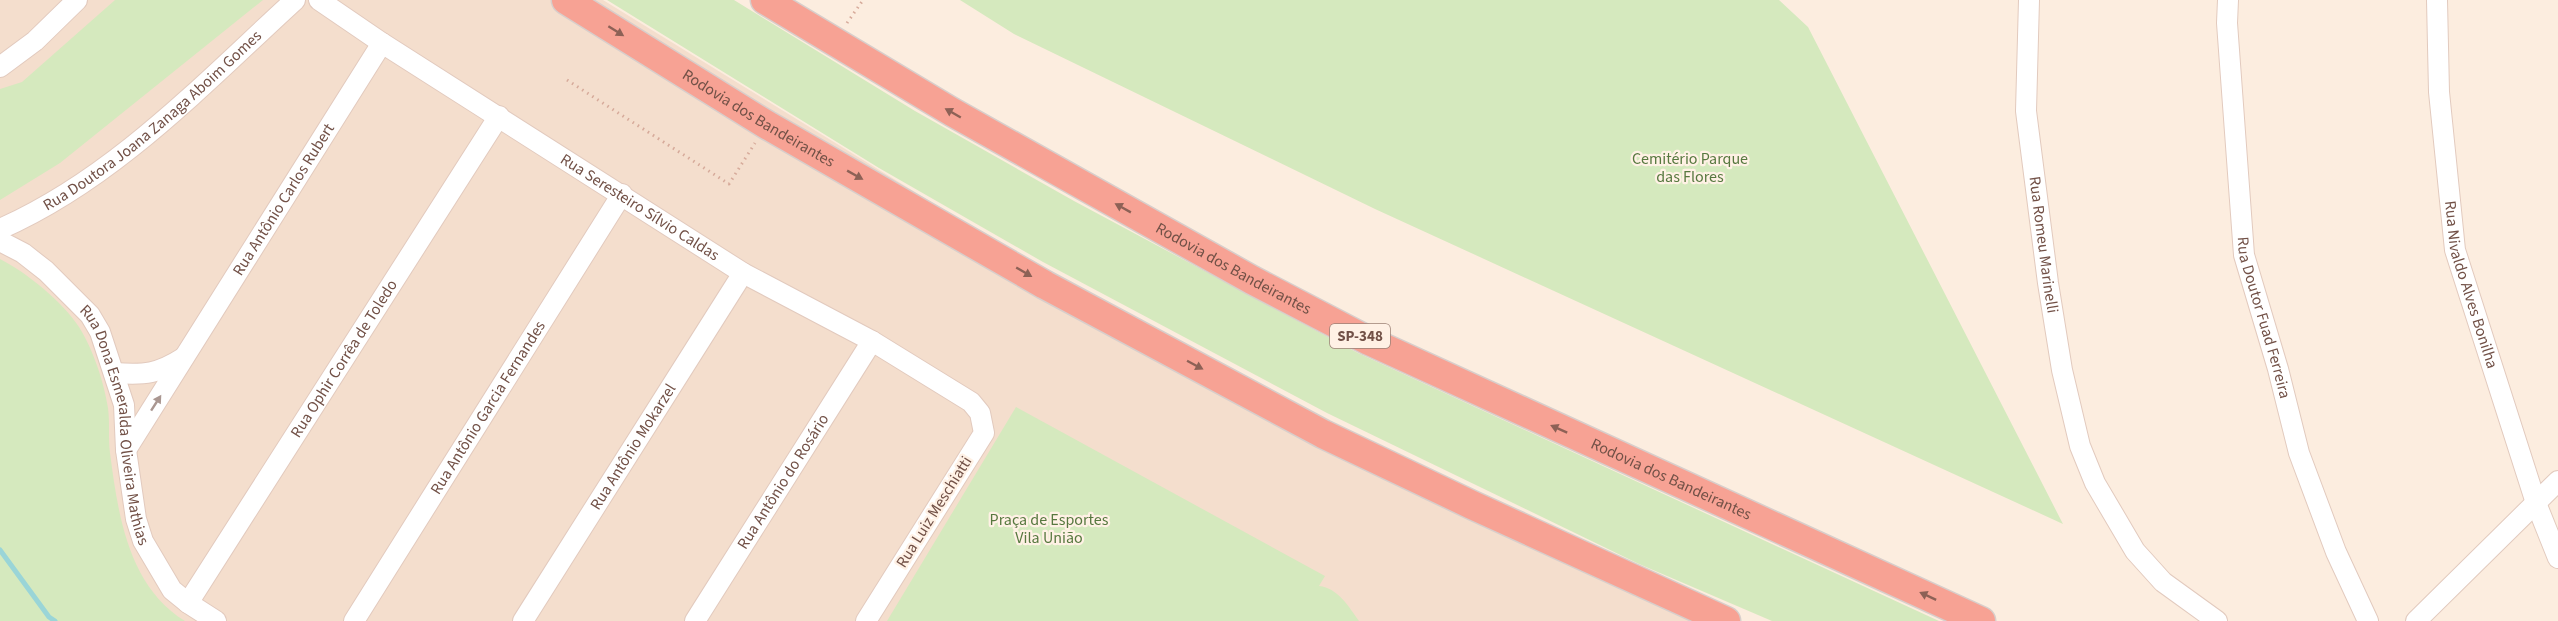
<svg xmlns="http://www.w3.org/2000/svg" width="2558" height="621" font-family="'Source Sans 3',sans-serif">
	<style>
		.residential { fill: #f4decd }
		.green { fill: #d5e9be }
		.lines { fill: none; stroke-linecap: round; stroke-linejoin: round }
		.stream { stroke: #9ad5d7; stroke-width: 5 }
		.minor-casing { stroke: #e2cabe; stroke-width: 22 }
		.highway-casing { stroke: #d8cecb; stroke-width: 31 }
		.path { stroke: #d6aa9a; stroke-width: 3; stroke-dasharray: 1.5 4.5; stroke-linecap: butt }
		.minor { stroke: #fff; stroke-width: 20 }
		.highway { stroke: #f7a294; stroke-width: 28 }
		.oneway { fill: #8d6156 }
		.oneway2 { fill: #aa9791 }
		.labels { text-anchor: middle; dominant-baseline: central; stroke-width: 4.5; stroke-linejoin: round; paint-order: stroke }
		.shield { fill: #fff1e5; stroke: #9c8176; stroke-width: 1.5 }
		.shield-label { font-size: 15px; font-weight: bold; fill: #725147 }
		.street-label { font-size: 16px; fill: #725147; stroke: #fff1e5 }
		.park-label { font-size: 16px; fill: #57783f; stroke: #fff1e5 }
	</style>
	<rect width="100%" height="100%" fill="#fceddf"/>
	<!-- residential -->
	<path class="residential" d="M0,0h603l593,365 530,256h-1726z"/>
	<!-- green -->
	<path class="green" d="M115,0h148l-203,163 -60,37v-111l22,-7z
		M607,0h127l181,111 159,90 284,152 581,268h-167l-133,-57 -312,-151 -284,-151 -164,-94z
		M960,0h819l29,27 255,497 -688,-315 -361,-175z
		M0,259c26,13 63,43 79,68 14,22 25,55 29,81 2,15 0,30 2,45 8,61 18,133 75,168h-185z
		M1016,407l309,169 -6,10c19,2 30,21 40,35h-472z"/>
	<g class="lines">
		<!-- stream -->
		<path class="stream" d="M0,550l49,67 6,4"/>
		<defs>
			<g id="minor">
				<path id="s1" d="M319,0l63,43 361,230 129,68 99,61 9,11 4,20 -118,188"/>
				<path id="s2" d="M2029,0l-3,111 22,172 14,87 18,76 15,37 40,68 28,31 54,39"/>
				<path id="s3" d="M2228,0l-1,23 17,232 34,114 21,84 37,99 32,69"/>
				<path id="s4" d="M2437,0l2,92 16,158 81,253 22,55"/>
				<path d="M0,67l35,-26 42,-41"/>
				<path id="s5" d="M0,229c114,-50 204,-146 295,-229"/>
				<path id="s6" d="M0,241l23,12 23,18 44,44 10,17 24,73 2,45 10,69 7,22 29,49 16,13 28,18"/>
				<path d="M115,373c30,2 43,1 68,-15"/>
				<path id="s7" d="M126,450l256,-407"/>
				<path id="s8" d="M188,603l311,-487"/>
				<path id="s9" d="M354,621l268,-427"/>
				<path id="s10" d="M523,621l220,-348"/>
				<path id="s11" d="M695,621l177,-280"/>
				<path d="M2416,621l142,-140"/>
			</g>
			<g id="highway">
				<path id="s12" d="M566,0l201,125 278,160 278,149 149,71 254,116"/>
				<path id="s13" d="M765,0l187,112 300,168 117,61 612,280"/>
			</g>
		</defs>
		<!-- minor casing -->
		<use href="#minor" class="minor-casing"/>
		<!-- highway casing -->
		<use href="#highway" class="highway-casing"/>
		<!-- path -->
		<path class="path" d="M847,23l16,-23
			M567,80l162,104 26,-41"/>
		<!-- minor -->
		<use href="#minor" class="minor"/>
		<!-- highway -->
		<use href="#highway" class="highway"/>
	</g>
	<!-- one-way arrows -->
	<defs><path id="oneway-solid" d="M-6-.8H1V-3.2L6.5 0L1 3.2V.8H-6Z" transform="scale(1.5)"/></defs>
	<g class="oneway">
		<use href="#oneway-solid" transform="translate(616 31) rotate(32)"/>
		<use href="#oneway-solid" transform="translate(953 113) rotate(-150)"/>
		<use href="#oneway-solid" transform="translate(855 175) rotate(29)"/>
		<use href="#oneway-solid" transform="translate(1123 208) rotate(-151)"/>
		<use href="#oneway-solid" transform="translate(1024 272) rotate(30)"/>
		<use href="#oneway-solid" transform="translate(1195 365) rotate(28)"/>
		<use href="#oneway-solid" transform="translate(1559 429) rotate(-156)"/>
		<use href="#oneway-solid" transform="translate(1928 596) rotate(-155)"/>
	</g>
	<use class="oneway2" href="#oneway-solid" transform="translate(156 403) rotate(-57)"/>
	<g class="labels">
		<!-- shield labels -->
		<rect class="shield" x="1330" y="324" width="60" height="24" rx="4.5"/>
		<g class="shield-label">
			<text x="1360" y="336">SP-348</text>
		</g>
		<!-- street labels -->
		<g class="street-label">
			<text stroke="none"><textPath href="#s12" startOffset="226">Rodovia dos Bandeirantes</textPath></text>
			<text stroke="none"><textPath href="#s5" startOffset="188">Rua Doutora Joana Zanaga Aboim Gomes</textPath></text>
			<text stroke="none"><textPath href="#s7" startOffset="296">Rua Antônio Carlos Rubert</textPath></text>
			<text stroke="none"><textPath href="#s1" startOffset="382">Rua Seresteiro Sílvio Caldas</textPath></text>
			<text stroke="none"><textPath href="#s2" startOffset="246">Rua Romeu Marinelli</textPath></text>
			<text stroke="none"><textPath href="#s13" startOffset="540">Rodovia dos Bandeirantes</textPath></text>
			<text stroke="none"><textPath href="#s4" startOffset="288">Rua Nivaldo Alves Bonilha</textPath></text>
			<text stroke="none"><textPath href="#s3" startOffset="321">Rua Doutor Fuad Ferreira</textPath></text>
			<text stroke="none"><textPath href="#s8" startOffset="290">Rua Ophir Corrêa de Toledo</textPath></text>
			<text stroke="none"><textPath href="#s9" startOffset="252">Rua Antônio Garcia Fernandes</textPath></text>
			<text stroke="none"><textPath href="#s6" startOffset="231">Rua Dona Esmeralda Oliveira Mathias</textPath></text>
			<text stroke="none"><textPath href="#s10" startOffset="206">Rua Antônio Mokarzel</textPath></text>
			<text stroke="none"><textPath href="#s13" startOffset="1026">Rodovia dos Bandeirantes</textPath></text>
			<text stroke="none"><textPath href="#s11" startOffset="165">Rua Antônio do Rosário</textPath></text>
			<text transform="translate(934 512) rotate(-58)">Rua Luiz Meschiatti</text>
		</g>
		<!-- park labels -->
		<g class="park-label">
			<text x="1690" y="159">Cemitério Parque<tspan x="1690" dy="18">das Flores</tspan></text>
			<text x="1049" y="520">Praça de Esportes<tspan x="1049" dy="18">Vila União</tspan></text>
		</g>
	</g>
</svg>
